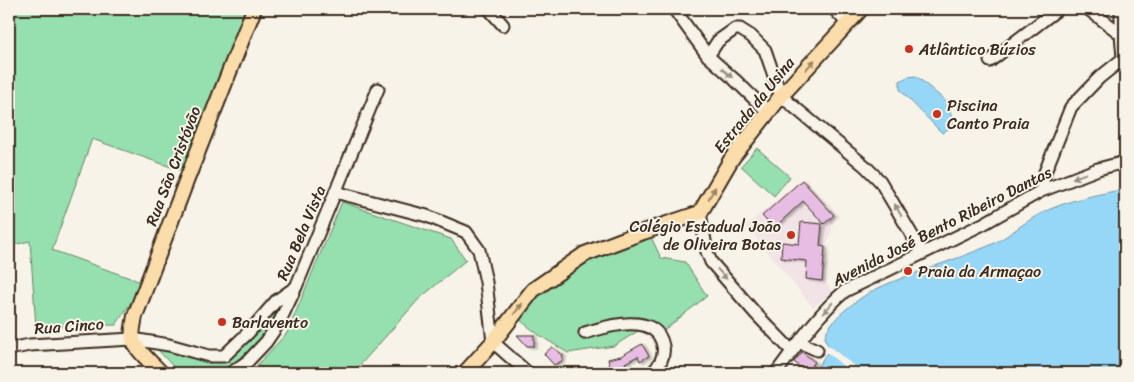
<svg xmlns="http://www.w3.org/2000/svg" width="1134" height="382" font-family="Sriracha,sans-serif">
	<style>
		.built { fill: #f2e3e7 }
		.green { fill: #96dfae; stroke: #688466 }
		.water { fill: #96d7f8; stroke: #7292a1 }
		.pier { fill: #f7f3e8 }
		.building { fill: #e7bde4; stroke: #3b2a1e; filter: url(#shadow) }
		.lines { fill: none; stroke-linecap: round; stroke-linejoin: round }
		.minor-casing { stroke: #3b2a1e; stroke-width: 15 }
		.major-casing { stroke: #3b2a1e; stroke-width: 18 }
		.minor { stroke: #f7f3e8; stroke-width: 11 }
		.major { stroke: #fbddab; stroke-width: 14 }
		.oneway { fill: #9b8464 }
		.oneway2 { fill: #998e83 }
		.poi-dot { fill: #c8321e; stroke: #f7f3e8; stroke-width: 2 }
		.labels { text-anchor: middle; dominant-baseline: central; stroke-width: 4; stroke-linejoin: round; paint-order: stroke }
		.poi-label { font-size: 16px; fill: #3b2a1e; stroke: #f7f3e8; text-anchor: start }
		.street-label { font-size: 16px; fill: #3b2a1e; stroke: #f7f3e8 }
	</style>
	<defs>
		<filter id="shadow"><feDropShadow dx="3" dy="1.5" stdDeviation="1" flood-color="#0004"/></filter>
	</defs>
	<rect width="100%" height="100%" fill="#f7f3e8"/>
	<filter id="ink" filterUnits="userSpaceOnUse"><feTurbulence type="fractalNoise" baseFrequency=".02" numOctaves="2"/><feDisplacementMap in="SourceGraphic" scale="10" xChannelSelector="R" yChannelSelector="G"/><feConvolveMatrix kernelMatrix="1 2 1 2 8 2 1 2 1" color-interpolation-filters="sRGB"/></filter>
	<g filter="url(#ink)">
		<!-- built -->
		<path class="built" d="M803,178l33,38 -9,28 -3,35 9,13 -20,15 -67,-81z"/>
		<!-- green -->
		<path class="green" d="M9,9h237l-61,163 -93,-33 -40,111 92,33 -28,42 -80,2 -6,-86 -21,5z
			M757,148l33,29 -16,19 -33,-30z
			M342,202l109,37 15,21 -47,39 -66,74h-86l-10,-8 30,-32z
			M651,237l10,21 24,4 22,34 -44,35h-25l-24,15 -46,7 -29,-18 -19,-15 19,-25 51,-37z
			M288,296c-13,23 -41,67 -66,77 -6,3 -33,0 -43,0l-21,-23 13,-1 48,14c14,-7 28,-18 38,-30 10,-13 17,-27 31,-37z"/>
		<!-- water -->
		<path class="water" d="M916,76l32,27 6,22 -12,8 -42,-43v-9l7,-4z
			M1125,189v184h-312l17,-24c-2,-3 -4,-7 -5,-10 -1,-17 37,-43 51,-50 35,-16 74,-27 110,-42 20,-8 34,-22 52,-32 28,-15 57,-20 87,-26z"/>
		<!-- pier -->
		<path class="pier" d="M824,342l39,31h-11l-27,-22 2,-2z"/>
		<!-- building -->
		<path class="building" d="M802,180l32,35 -10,9 -21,-23 -29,27 -12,-12z
			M801,222l21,2 -2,22 5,1 -3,34 -16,-2 1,-18 -26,-3 1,-16 17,2z
			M517,335h17v11h-7z
			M642,344l7,12 -9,5 -2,-5 -13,7 3,10h-17l-3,-14 13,-3z
			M552,347l11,8 -1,6 -8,4 -10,-11z
			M802,352l13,10 -9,10 -12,-10z"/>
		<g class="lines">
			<defs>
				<path id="minor" d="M489,9l14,16
					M674,9l34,47 27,24 33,32
					M834,9l13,14
					M1088,9l33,25 2,24
					M1121,9v25
					M708,56l10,-15 17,-12h5l11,7 14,14 16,46 84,70 15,15 42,71
					M990,61l68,-52
					M1041,191l4,-19 26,-65 28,-29 26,-21
					M335,192l92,24 39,16 13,18 7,32 7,60 35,31
					M700,213l7,39 4,10 45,52 36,37
					M585,333c22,-7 72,-22 78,13 2,10 -4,20 -11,27
					M799,342l18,8
					M9,349l21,-4 102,-6 37,6 40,11h15l25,-24 27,-31 20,-14
					M231,373l17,-12 18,-19 13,-19 17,-36 82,-198
					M776,373c21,-28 42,-59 69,-82l138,-67 58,-33 57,-22 27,-7"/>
				<path id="major" d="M161,373c-7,-8 -25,-23 -28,-33 -2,-8 1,-17 2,-24l52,-137 67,-170
					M465,373l28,-31 40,-52 52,-36 58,-22 57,-19 32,-55 49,-62 80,-87"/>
			</defs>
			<!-- minor casing -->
			<use href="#minor" class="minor-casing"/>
			<!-- major casing -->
			<use href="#major" class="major-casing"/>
			<!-- minor -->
			<use href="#minor" class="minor"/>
			<!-- major -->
			<use href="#major" class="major"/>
		</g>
		<!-- one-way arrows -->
		<defs><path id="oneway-solid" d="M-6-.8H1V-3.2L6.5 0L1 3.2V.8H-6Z" transform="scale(1.25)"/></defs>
		<g class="oneway">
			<use href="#oneway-solid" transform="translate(810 65) rotate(-48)"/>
			<use href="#oneway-solid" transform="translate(712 193) rotate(-60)"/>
			<use href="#oneway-solid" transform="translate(518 309) rotate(-52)"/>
		</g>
		<g class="oneway2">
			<use href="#oneway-solid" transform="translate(727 73) rotate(40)"/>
			<use href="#oneway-solid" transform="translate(1079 176) rotate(160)"/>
			<use href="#oneway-solid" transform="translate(898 210) rotate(-119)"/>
			<use href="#oneway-solid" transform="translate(722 274) rotate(47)"/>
			<use href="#oneway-solid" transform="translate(828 308) rotate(130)"/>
		</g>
	</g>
	<!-- markers -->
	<g class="poi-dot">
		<circle cx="909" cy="49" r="5"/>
		<circle cx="937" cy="114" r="5"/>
		<circle cx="791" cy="235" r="5"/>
		<circle cx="908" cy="271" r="5"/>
		<circle cx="222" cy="322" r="5"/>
	</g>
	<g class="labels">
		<!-- poi labels -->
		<g class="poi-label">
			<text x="919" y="49">Atlântico Búzios</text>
			<text x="947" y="105">Piscina<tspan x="947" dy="18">Canto Praia</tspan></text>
			<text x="781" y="226" text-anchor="end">Colégio Estadual João<tspan x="781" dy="18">de Oliveira Botas</tspan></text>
			<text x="918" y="271">Praia da Armaçao</text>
			<text x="232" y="322">Barlavento</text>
		</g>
		<!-- street labels -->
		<g class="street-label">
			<text transform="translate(754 105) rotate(-51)">Estrada da Usina</text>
			<text transform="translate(173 166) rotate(-69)">Rua São Cristóvão</text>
			<text transform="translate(942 226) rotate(-27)">Avenida José Bento Ribeiro Dantas</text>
			<text transform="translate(301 233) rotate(-67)">Rua Bela Vista</text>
			<text transform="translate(69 326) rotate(-4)">Rua Cinco</text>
		</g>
	</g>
	<!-- margin -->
	<rect width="1134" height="382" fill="none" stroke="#f7f3e8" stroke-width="30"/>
	<rect x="15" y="15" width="1104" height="352" fill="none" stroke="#3b2a1e" stroke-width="2" filter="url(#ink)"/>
</svg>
